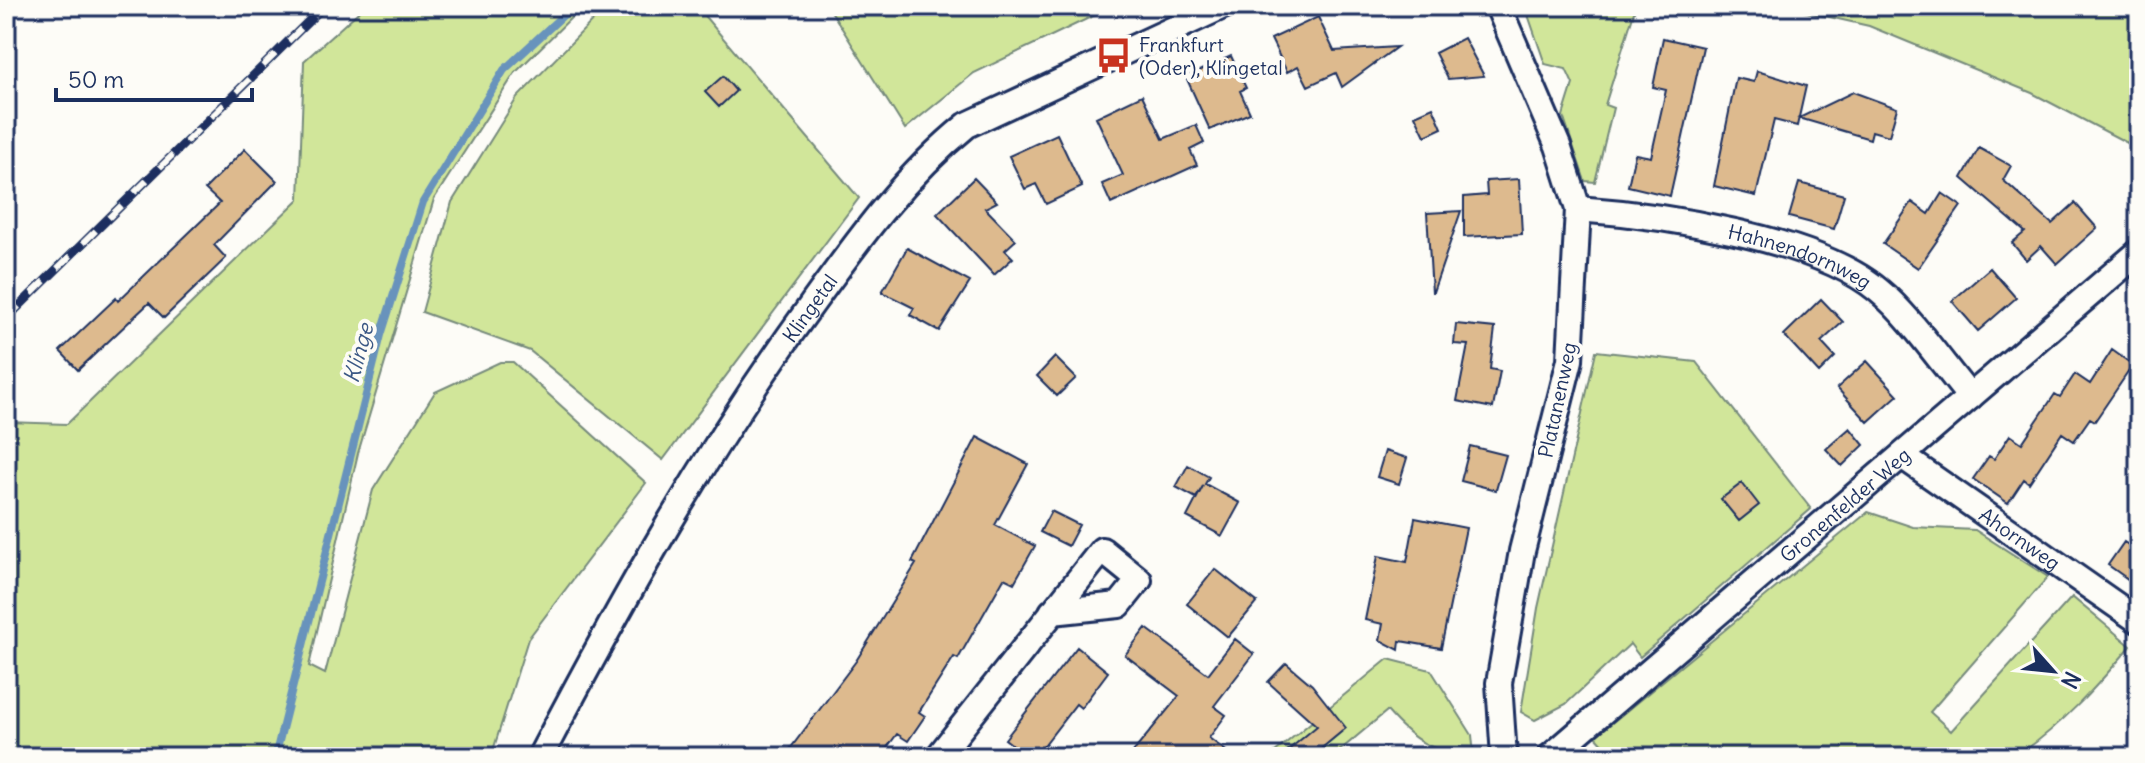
<svg xmlns="http://www.w3.org/2000/svg" width="2145" height="763" font-family="Delius,sans-serif">
	<style>
		.green { fill: #d1e69a; stroke: #768a7c; stroke-width: 2 }
		.lines { fill: none; stroke-linecap: round; stroke-linejoin: round }
		.stream { stroke: #6893bc; stroke-width: 8 }
		.building { fill: #ddba8e; stroke: #1b2f5e; stroke-width: 2 }
		.street-casing { stroke: #1b2f5e; stroke-width: 30 }
		.street { stroke: #fdfcf7; stroke-width: 24 }
		.rail-casing { stroke: #1b2f5e; stroke-width: 9 }
		.rail { stroke: #fdfcf7; stroke-width: 6; stroke-dasharray: 18; stroke-linecap: butt }
		.labels { text-anchor: middle; dominant-baseline: central; stroke-width: 8; stroke-linejoin: round; paint-order: stroke }
		.poi-label { font-size: 20px; fill: #1b2f5e; stroke: #fdfcf7; text-anchor: start }
		.street-label { font-size: 20px; fill: #1b2f5e; stroke: #fdfcf7 }
		.water-label { font-size: 22px; font-style: italic; fill: #3b5885; stroke: #fdfcf7 }
	</style>
	<rect width="100%" height="100%" fill="#fdfcf7"/>
	<filter id="ink" filterUnits="userSpaceOnUse"><feTurbulence type="fractalNoise" baseFrequency=".0125" numOctaves="2"/><feDisplacementMap in="SourceGraphic" scale="16" xChannelSelector="R" yChannelSelector="G"/><feConvolveMatrix kernelMatrix="1 2 1 2 8 2 1 2 1" color-interpolation-filters="sRGB"/></filter>
	<g filter="url(#ink)">
		<!-- green -->
		<path class="green" d="M365,6h218l-68,67 -81,126 -76,254 -49,213 16,8 48,-184 62,-98 65,-30h13l133,121 -118,156 -37,118h-485v-335l61,2 232,-225 5,-138z
			M607,6h89l163,192 -196,262 -133,-109 -108,-39 30,-110 65,-104z
			M828,6h286l-140,67 -69,56z
			M1525,6l110,3 -30,96 8,3 -18,74 -10,-1 -22,-65 10,-32 -7,-15 -21,-5z
			M1781,6h358v143l-107,-56 -163,-67z
			M1596,351l100,11 115,147 -171,148 -10,-13 -64,60 -31,16 -14,-8 17,-104z
			M1868,512l45,15 62,3 73,47 -118,135 21,19 121,-134 59,49c-35,41 -70,81 -116,111h-374l-8,-7 -9,7h-9l-19,-21z
			M1388,659l43,11 41,65 2,21c-42,-4 -60,-14 -87,-45l-55,46h-63z"/>
		<g class="lines">
			<!-- stream -->
			<path class="stream" d="M275,757l106,-422 42,-133 81,-132 69,-64"/>
		</g>
		<!-- building -->
		<path class="building" d="M1318,17l16,34 63,-4 -55,40 -6,-14 -28,13 -10,-20 -11,6 -16,-33z
			M1464,38l20,38 -36,3 -13,-26z
			M1663,38l40,9 -33,149 -42,-10 7,-32 16,3 15,-67 -13,-3z
			M1231,56l15,32 -6,3 10,22 -40,17 -24,-53z
			M1757,71l49,15 -9,40 -23,-6 -18,76 -42,-10 22,-108 18,4z
			M723,76l13,15 -17,16 -14,-15z
			M1853,92l44,16 -8,28 -17,-5 -2,8 -71,-21z
			M1142,95l21,44 33,-14 8,18 -14,7 7,15 -86,39 -9,-20 21,-9 -27,-58z
			M1433,107l9,21 -17,8 -10,-21z
			M1057,134l25,53 -36,17 -10,-20 -11,5 -16,-33z
			M1979,148l32,18 -8,14 49,44 23,-21 22,25 -40,36 -16,-18 -15,14 -14,-17 13,-11 -63,-54z
			M245,149l32,32 -63,64 12,13 -62,60 -15,-15 -71,67 -18,-19 56,-53 2,3 102,-98 -15,-14z
			M974,178l23,24 -12,6 31,32 -11,10 8,8 -19,17 -57,-61z
			M1519,179l3,55 -58,3v-40l23,-2 -1,-14z
			M1799,183l45,12 -10,34 -45,-12z
			M1942,193l19,13 -43,62 -35,-24 29,-42 17,12z
			M1461,211l-28,81h-1l-5,-79z
			M907,248l63,34 -31,49 -29,-16 4,-7 -32,-16z
			M1990,268l26,30 -38,33 -26,-30z
			M1821,299l22,23 -22,20 14,15 -16,16 -35,-38z
			M1456,324l39,4 -5,41 10,2 -7,37 -36,-7 11,-56 -14,-1z
			M2112,350l21,15 -38,56 -5,-3 -16,23 -12,-8 -33,50 -5,-4 -16,24 -35,-24 16,-23 5,3 16,-24 12,8 33,-49 5,3 15,-23 15,10z
			M1055,357l21,21 -19,18 -20,-20z
			M1867,361l31,34 -30,27 -31,-34z
			M1850,428l14,17 -22,21 -16,-17z
			M977,437l51,27 -33,61 40,21 -21,37 -10,-5 -46,81 -4,-2 -35,55 6,4 -17,25 -11,-7 -17,23h-96l72,-96 60,-97 -4,-2z
			M1470,446l36,9 -10,35 -35,-9z
			M1385,451l22,7 -8,26 -22,-7z
			M1188,465l21,12 -4,7 35,19 -18,33 -35,-19 16,-31 -7,12 -20,-11z
			M1742,483l17,22 -20,16 -18,-22z
			M1051,511l28,14 -11,21 -28,-14z
			M1415,518l51,10 -25,120 -41,-7 -1,9 -19,-10 3,-16 -18,-4 13,-64 29,6z
			M2124,542l15,10v35l-31,-22z
			M1215,569l42,33 -29,35 -41,-33z
			M1146,628l62,46 27,-35 19,15 -40,52 12,9 -17,23 25,19h-105l50,-61 -54,-41z
			M1077,647l31,25 -27,36 -5,-4 -41,53h-7l-23,-18z
			M1286,663l26,22 34,43 -35,29h-31l37,-31 -49,-44z"/>
		<g class="lines">
			<defs>
				<g id="street">
					<path d="M1498,6l60,140 20,63 -8,151 -48,191 -23,132 5,74"/>
					<path id="s1" d="M1578,209c82,6 236,28 300,81 31,25 65,75 92,107"/>
					<path id="s2" d="M1902,456l237,165"/>
					<path id="s3" d="M540,757c82,-157 168,-310 272,-453 47,-65 92,-128 155,-179l256,-119"/>
					<path d="M938,757l164,-207 37,30 -20,25 -67,7"/>
					<path id="s4" d="M1550,757l589,-505"/>
				</g>
			</defs>
			<!-- street casing -->
			<use href="#street" class="street-casing"/>
			<!-- street -->
			<use href="#street" class="street"/>
			<defs>
				<path id="rail" d="M6,319l318,-313"/>
			</defs>
			<!-- rail casing -->
			<use href="#rail" class="rail-casing"/>
			<!-- rail -->
			<use href="#rail" class="rail"/>
		</g>
	</g>
	<!-- icons -->
	<defs>
		<symbol id="bus-bare" viewBox="-9 -9 18 18"><path d="M-5-6H5V4H4V6H2V4H-2V6H-4V4H-5ZM-3.5-4V0h7V-4ZM-3.5 1.2v1.5H-2V1.2ZM2 1.2v1.5H3.5V1.2Z" fill="#c8321e" stroke="#fdfcf7" stroke-width="2.5" paint-order="stroke"/></symbol>
	</defs>
	<g fill-rule="evenodd">
		<use href="#bus-bare" x="1088" y="30" width="51" height="51"/>
	</g>
	<g class="labels">
		<!-- poi labels -->
		<g class="poi-label">
			<text x="1139" y="44">Frankfurt<tspan x="1139" dy="23">(Oder), Klingetal</tspan></text>
		</g>
		<!-- street labels -->
		<g class="street-label">
			<text stroke="none"><textPath href="#s1" startOffset="228">Hahnendornweg</textPath></text>
			<text stroke="none"><textPath href="#s3" startOffset="524">Klingetal</textPath></text>
			<text transform="translate(1557 400) rotate(-78)">Platanenweg</text>
			<text stroke="none"><textPath href="#s4" startOffset="388">Gronenfelder Weg</textPath></text>
			<text stroke="none"><textPath href="#s2" startOffset="144">Ahornweg</textPath></text>
		</g>
		<!-- water labels -->
		<g class="water-label">
			<text transform="translate(358 353) rotate(-75)">Klinge</text>
		</g>
	</g>
	<!-- margin -->
	<rect width="2145" height="763" fill="none" stroke="#fdfcf7" stroke-width="32"/>
	<rect x="16" y="16" width="2113" height="731" fill="none" stroke="#1b2f5e" stroke-width="3" filter="url(#ink)"/>
	<!-- north arrow -->
	<g transform="translate(2053 671) rotate(117)" stroke="#fdfcf7" stroke-width="6" paint-order="stroke">
	<path d="M0-6L14 30L0 20L-14 30Z" fill="#1b2f5e"/>
	<text y="-12" font-size="22" font-weight="bold" text-anchor="middle" fill="#1b2f5e">N</text>
	</g>
	<!-- scale -->
	<path d="M56 88v12h196v-12" fill="none" stroke="#1b2f5e" stroke-width="4"/>
	<text x="68" y="88" font-size="24" fill="#1b2f5e" stroke="#fdfcf7" stroke-width="6" paint-order="stroke">50 m</text>
</svg>
